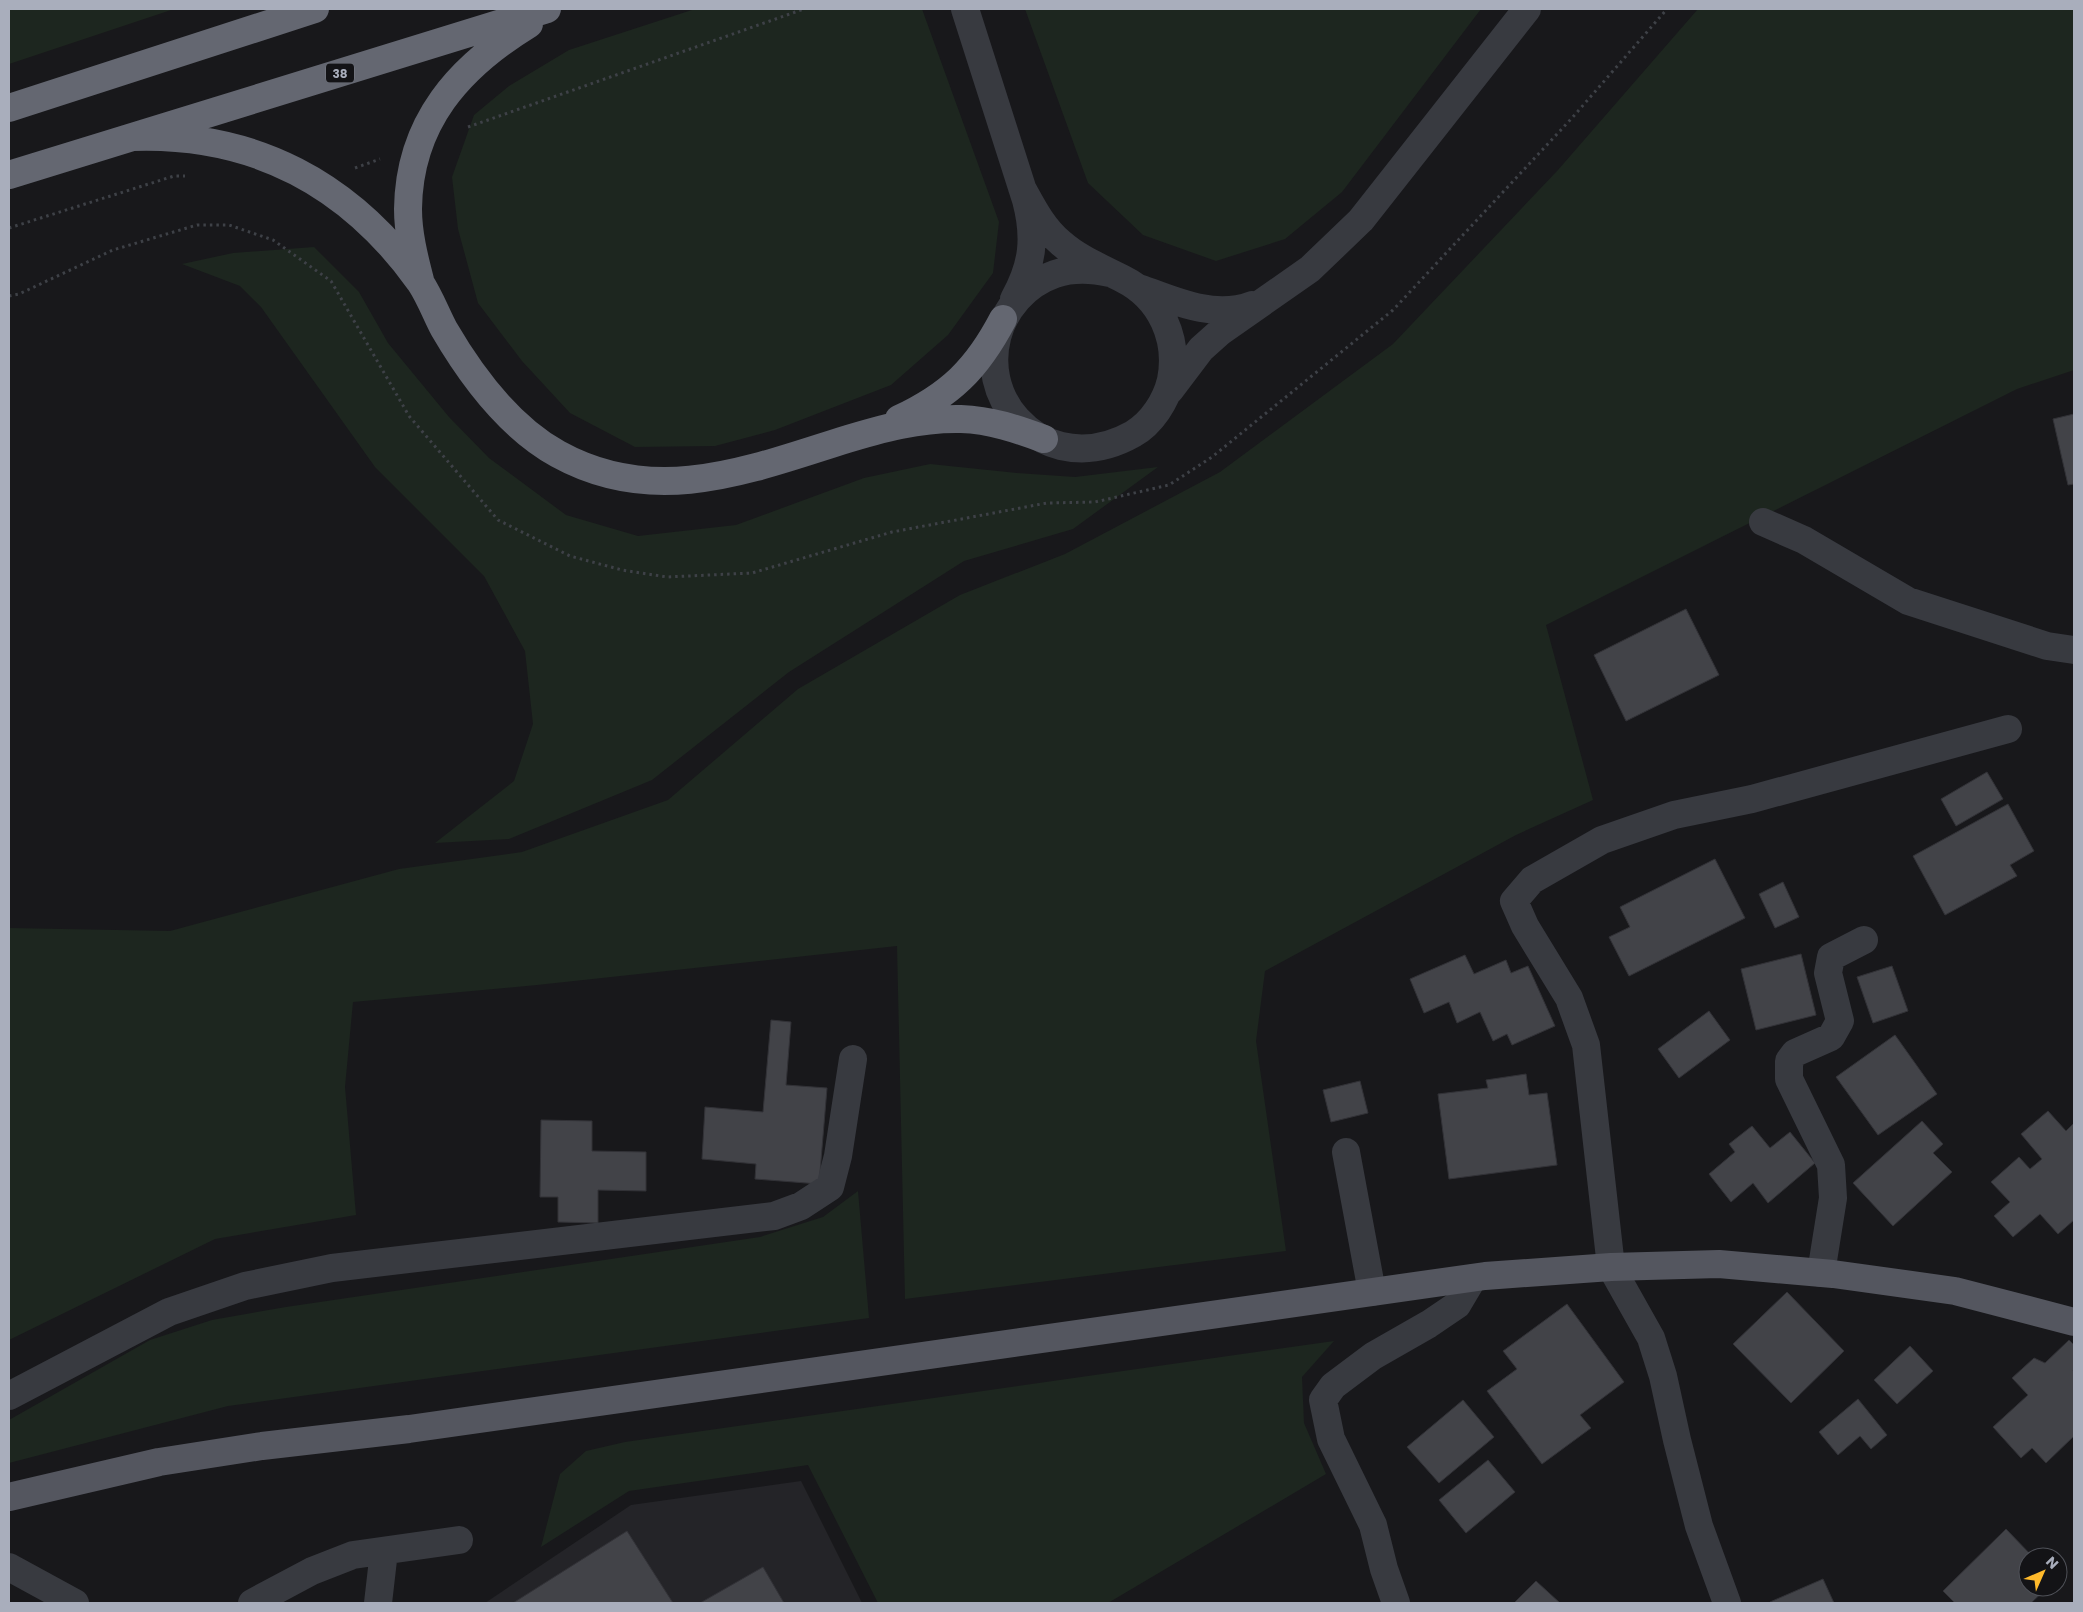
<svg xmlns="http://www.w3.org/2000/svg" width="2083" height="1612" font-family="Poppins,sans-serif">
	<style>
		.built { fill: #242428 }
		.green { fill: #1d261f }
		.building { fill: #424348; stroke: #323237 }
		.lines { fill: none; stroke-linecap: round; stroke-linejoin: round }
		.path { stroke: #3e4147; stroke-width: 3; stroke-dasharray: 2.5 4; stroke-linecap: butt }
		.minor { stroke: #383a40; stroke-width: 28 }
		.major { stroke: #54565f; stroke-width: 28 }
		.highway { stroke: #646771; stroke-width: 28 }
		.labels { text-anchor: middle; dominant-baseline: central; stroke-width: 4; stroke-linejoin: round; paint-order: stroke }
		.shield { fill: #131316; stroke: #7c808a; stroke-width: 1 }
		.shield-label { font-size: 12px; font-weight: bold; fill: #a9aebc }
	</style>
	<rect width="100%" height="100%" fill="#18181b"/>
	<!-- built -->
	<path class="built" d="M801,1481l61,122h-377l146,-98z"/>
	<!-- green -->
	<path class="green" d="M9,9h165l-165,55z
		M695,9h227l77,213 -6,51 -45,62 -57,50 -116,45 -60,16 -80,1 -65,-34 -48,-52 -44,-58 -20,-74 -6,-52 22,-62 35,-29 60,-36z
		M1025,9h456l-139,183 -57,47 -69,22 -73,-26 -55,-52z
		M1698,9h376v361l-57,19 -471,236 47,175 -77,35 -251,136 -9,70 30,210 -381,48 -8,-353 -360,39 -184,17 -8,85 11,128 -141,24 -206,101v-412l161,3 229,-62 123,-17 146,-52 130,-111 162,-94 105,-41 155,-82 173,-128 165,-174z
		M314,247l45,45 29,51 61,74 40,41 77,57 72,21 98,-11 128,-47 66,-14 87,9 58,4 83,-10 -85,62 -109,32 -175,111 -137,108 -143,59 -74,4 79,-62 19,-57 -8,-73 -41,-75 -109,-109 -114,-160 -21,-21 -58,-22 51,-11z
		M858,1191l11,127 -641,88 -219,57v-43l141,-80 62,-20 74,-13 474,-70 63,-20z
		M1334,1341l-32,36 2,46 22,51 -218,129h-230l-70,-138 -179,26 -88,56 19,-73 26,-23 39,-9z"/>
	<!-- building -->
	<path class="building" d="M2074,414v70l-6,1 -15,-66z
		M1686,609l33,66 -93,46 -32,-66z
		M1987,772l16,27 -47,27 -15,-27z
		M2008,804l26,47 -24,14 7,11 -72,39 -32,-59z
		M1715,859l30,59 -116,58 -20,-39 21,-10 -10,-20z
		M1783,882l16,35 -24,11 -16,-34z
		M1801,954l15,61 -60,15 -15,-61z
		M1465,955l9,19 32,-14 5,13 17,-7 27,60 -43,19 -5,-11 -14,7 -13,-29 -23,11 -8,-21 -25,11 -14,-34z
		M1892,966l16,45 -35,12 -16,-46z
		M1709,1011l21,29 -51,38 -21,-29z
		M771,1020l20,2 -5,63 41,3 -8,96 -64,-5 1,-15 -54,-5 3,-52 58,5z
		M1895,1035l42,59 -59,41 -42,-58z
		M1526,1074l3,21 18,-2 10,72 -108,14 -11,-85 50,-6 -2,-8z
		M1360,1081l8,32 -37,9 -8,-32z
		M2048,1111l18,20 8,-8v97l-16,14 -18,-20 -27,23 -19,-21 16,-14 -19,-20 28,-25 11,12 12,-10 -21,-25z
		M541,1120l51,1v30l54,1v39l-48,-1v33l-40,-1v-25h-18z
		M1922,1121l21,23 -10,9 19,19 -59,54 -40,-43z
		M1752,1126l18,22 20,-16 25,31 -47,40 -15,-20 -22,19 -22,-28 26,-22 -6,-8z
		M1787,1292l57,59 -53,52 -58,-59z
		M1567,1304l57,78 -44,33 11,13 -49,36 -55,-73 30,-22 -14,-18z
		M2069,1340l5,5v24l-1,1 1,2v64l-28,27 -14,-15 -11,10 -28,-31 35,-32 -16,-17 22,-20 11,5z
		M1910,1346l23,25 -36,33 -23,-24z
		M1858,1399l29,36 -16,14 -11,-13 -22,19 -19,-23z
		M1463,1400l31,37 -55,46 -32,-36z
		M1488,1460l27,32 -49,41 -27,-33z
		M2006,1529l27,28h-5v30h20l-17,16h-79l2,-1 -11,-11z
		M627,1531l46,72h-160z
		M763,1567l21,36h-84z
		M1823,1579l11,24h-63l-1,-1z
		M1536,1581l24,22h-46z"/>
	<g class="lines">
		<!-- path -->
		<path class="path" d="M468,127l336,-118
			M355,168l25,-9
			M9,228l165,-52h11
			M9,296l10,-2 94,-44 84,-25h32l44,15 58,41 78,135 89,104 72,36 52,14 45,7 85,-4 140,-41 155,-29 48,-1 74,-17 43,-28 181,-147 179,-192 95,-109"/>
		<!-- minor -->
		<path class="minor" d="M965,9l61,191c10,38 7,65 -12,99
			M1022,188c11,20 21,40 39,55 18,16 41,25 62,36 38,19 56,60 48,101 -5,21 -19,43 -38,54 -23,13 -46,18 -72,12 -18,-4 -32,-14 -44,-27 -43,-48 -22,-124 38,-145 18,-6 37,-5 55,-1
			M1142,289c35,13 73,30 110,16
			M1170,390l31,-41 19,-17 90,-63 51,-49 166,-211
			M1763,522l41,18 104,61 139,45 27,4
			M1346,1152l26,140
			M1821,1273l12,-75 -2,-33 -42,-86v-18l6,-8 36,-16 9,-16 -12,-48 3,-16 33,-17
			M9,1396l160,-84 76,-26 87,-18 442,-52 27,-10 29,-19 8,-31 15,-97
			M9,1567l66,36
			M252,1603l60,-32 41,-16 106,-15
			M378,1603l6,-52
			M1396,1603l-12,-34 -11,-44 -42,-86 -8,-39 10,-14 40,-30 56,-32 28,-19 16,-27
			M1727,1603l-28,-77 -22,-86 -14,-64 -12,-38 -40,-71 -25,-222 -17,-47 -44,-72 -11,-25 18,-21 70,-40 72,-25 78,-16 256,-70"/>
		<!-- major -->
		<path class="major" d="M9,1497l150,-35 103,-16 147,-17 1076,-153 126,-9 108,-3 114,10 122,17 119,31"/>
		<!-- highway -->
		<path class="highway" d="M9,108l306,-99
			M133,137c121,-4 217,47 287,145 10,15 16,32 24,47 28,48 65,98 114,125 96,53 188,17 283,-13 39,-12 79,-23 120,-22 30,1 56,10 83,20
			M9,175l538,-166
			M420,280c-6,-23 -12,-47 -12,-71 1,-87 51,-142 121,-185
			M899,419c51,-24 78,-50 104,-100"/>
	</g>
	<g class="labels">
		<!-- shield labels -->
		<rect class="shield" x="326" y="63.5" width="28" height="19" rx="4"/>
		<g class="shield-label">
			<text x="340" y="73">38</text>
		</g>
	</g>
	<!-- border -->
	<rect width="2083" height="1612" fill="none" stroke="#a9aebc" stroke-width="20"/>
	<!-- north arrow -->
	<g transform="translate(2043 1572) rotate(45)"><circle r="24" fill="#131316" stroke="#4f5158"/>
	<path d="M0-4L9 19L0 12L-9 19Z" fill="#ffba2b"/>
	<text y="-8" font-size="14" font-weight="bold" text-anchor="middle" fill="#a9aebc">N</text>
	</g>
</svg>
